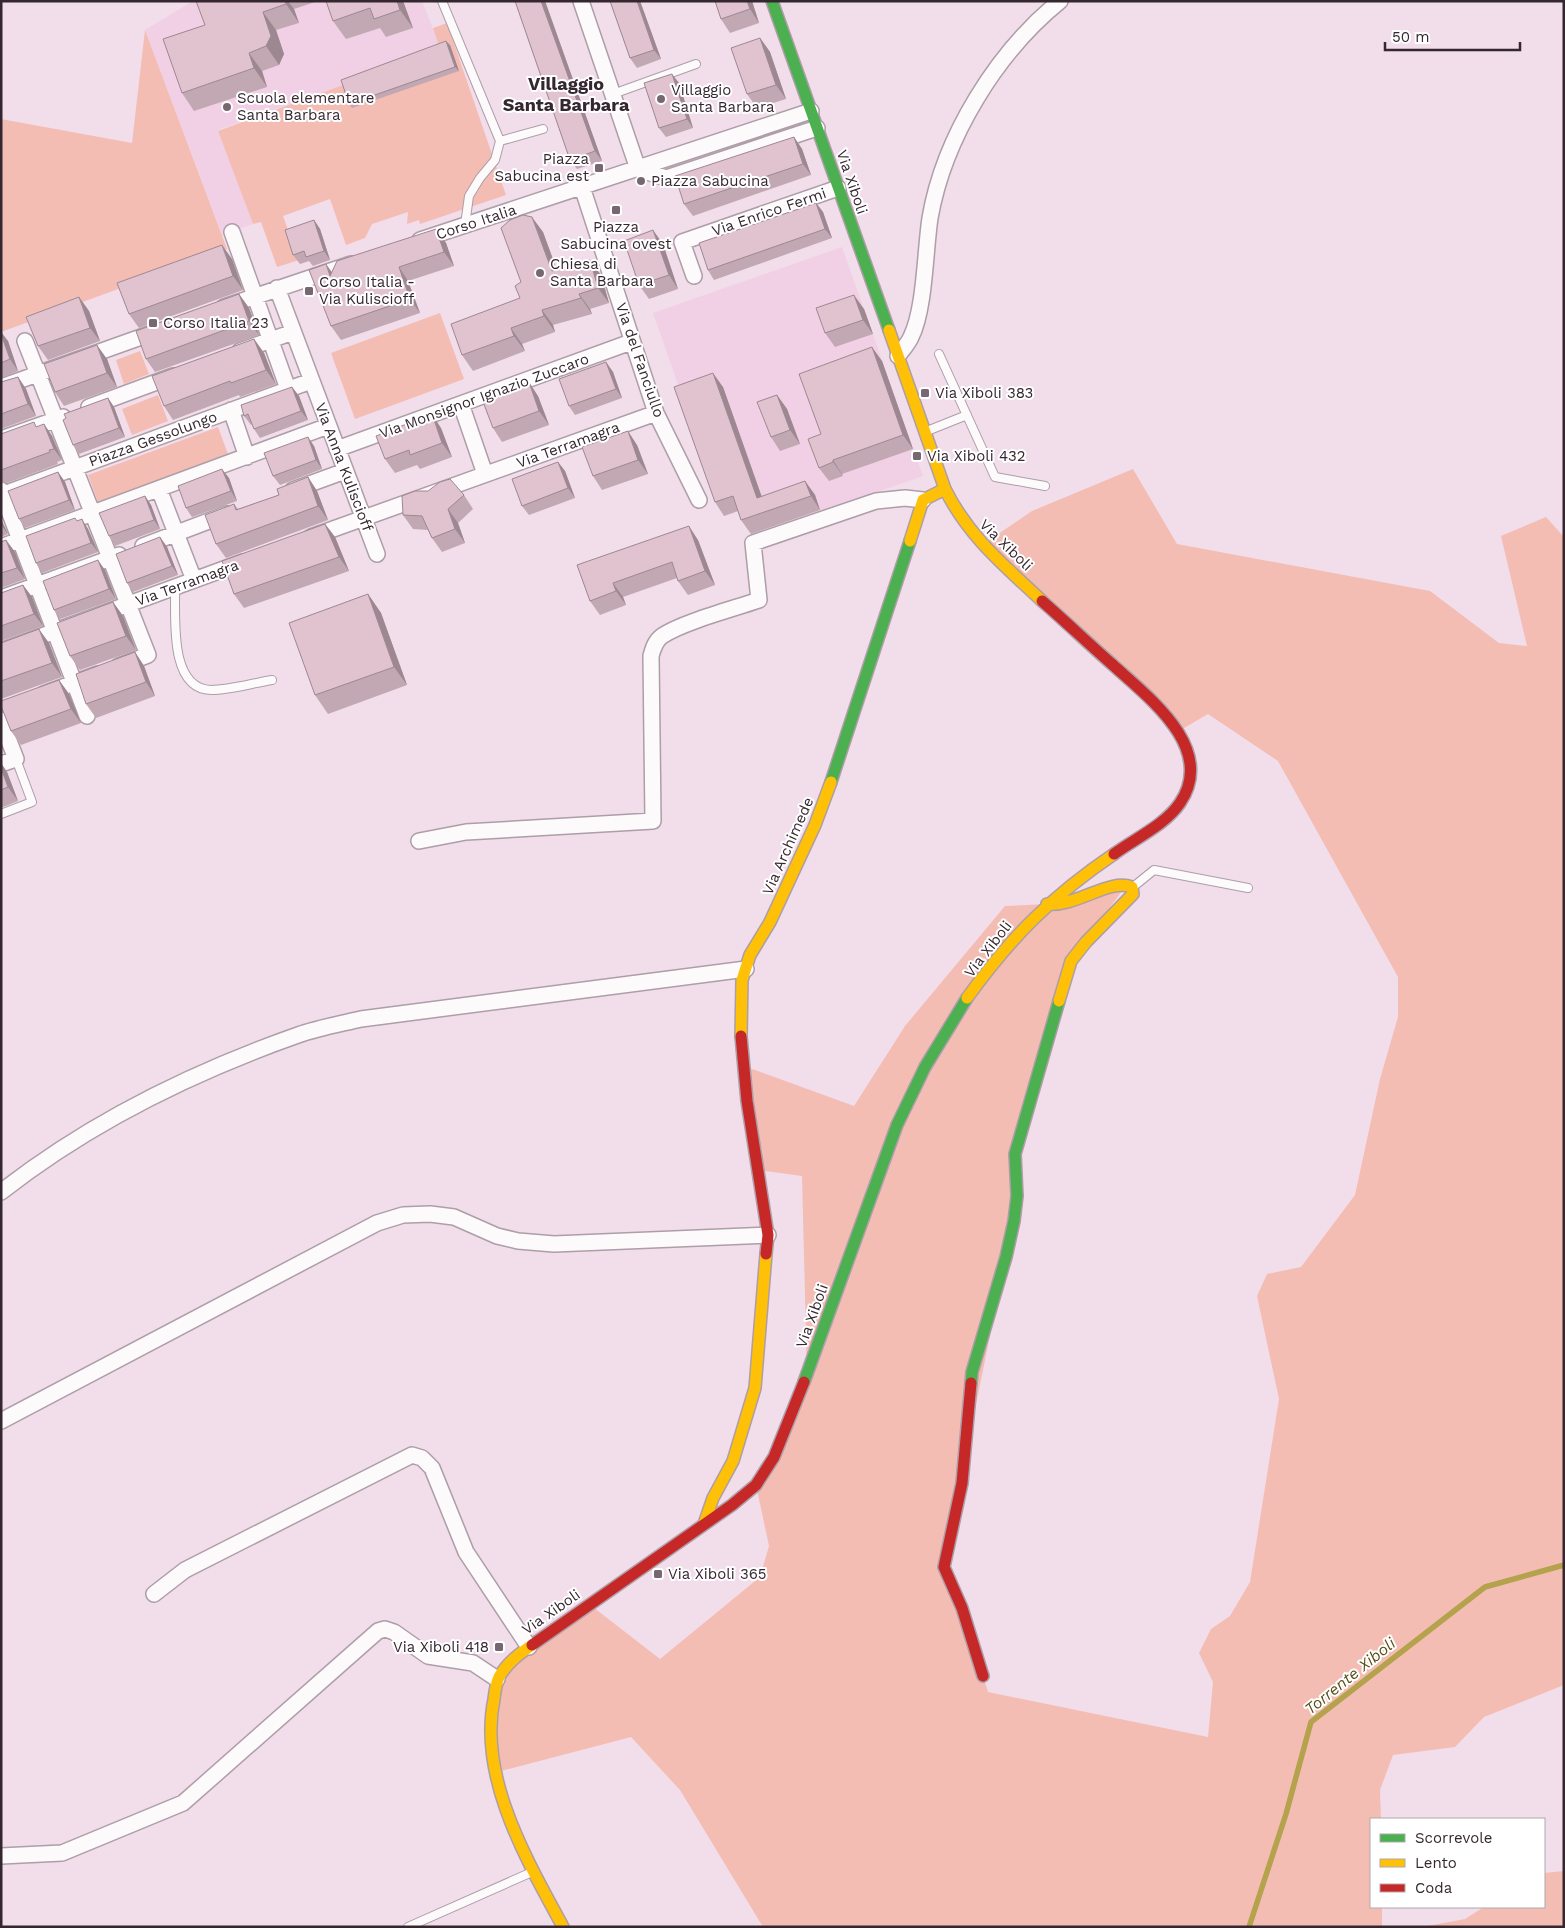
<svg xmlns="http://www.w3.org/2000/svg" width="1565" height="1928" font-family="'Work Sans',sans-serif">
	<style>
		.built { fill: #f1d0e5 }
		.green { fill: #f4bdb4 }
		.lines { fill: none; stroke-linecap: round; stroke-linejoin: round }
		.stream { stroke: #b4a24c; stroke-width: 5.5 }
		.lane-casing { stroke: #ad9ea7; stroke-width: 10 }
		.street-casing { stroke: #ad9ea7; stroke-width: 18 }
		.fast-casing { stroke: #ad9ea7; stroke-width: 14 }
		.slow-casing { stroke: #ad9ea7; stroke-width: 14 }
		.jam-casing { stroke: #ad9ea7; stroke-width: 14 }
		.lane { stroke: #fdfafc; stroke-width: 8 }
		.street { stroke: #fdfafc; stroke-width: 15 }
		.fast { stroke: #4caf50; stroke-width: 11 }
		.slow { stroke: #ffc107; stroke-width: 11 }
		.jam { stroke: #c62828; stroke-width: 11 }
		.wall { fill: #c1a8b2 }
		.shaded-wall { fill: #9d8891 }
		.building { fill: #e0c3cf; stroke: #9d8891 }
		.poi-dot { fill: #776771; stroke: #fff; stroke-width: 2 }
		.labels { text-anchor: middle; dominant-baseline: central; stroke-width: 4; stroke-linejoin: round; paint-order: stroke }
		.poi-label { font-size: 15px; fill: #352730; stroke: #fff; text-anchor: start }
		.street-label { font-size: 15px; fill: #352730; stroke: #fff }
		.water-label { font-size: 16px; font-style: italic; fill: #584f16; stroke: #fff }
		.quarter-label { font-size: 18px; font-weight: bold; fill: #352730; stroke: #fff }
	</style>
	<rect width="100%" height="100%" fill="#f2ddea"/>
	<!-- built -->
	<path class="built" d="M193,1h229l19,48 -223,81 35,94 -31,11 -77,-205z
		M842,247l81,229 -171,60 -10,-26 -18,6 -71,-203z"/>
	<!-- green -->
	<path class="green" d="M447,23l59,172 -86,29 -1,-4 -12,4 1,-12 -36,12 -7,14 -19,7 -16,-46 -47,17 16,44 -22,7 -16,-45 -8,2 -35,-93 222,-82 -7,-21z
		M145,30l82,219 -226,83v-213l131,24z
		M440,313l24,66 -109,40 -24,-66z
		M140,351l9,23 -25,10 -8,-24z
		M158,395l10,26 -36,14 -10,-26z
		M218,427l10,27 -130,48 -10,-27z
		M1133,469l44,75 253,47 69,52 28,3 -26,-110 45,-19 18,20v1148l-80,32 -29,30 -62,8 -13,35 1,29h-10v88h11v20h-619l-83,-137 -49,-53 -134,35v-93l92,-75 71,55 100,-82 9,-31 -13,-61 51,-110 -5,-199 -44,-6 -14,-104 110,40 51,-80 100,-120 42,-2 81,-21 -44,59 -69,212 -9,103 -61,300 43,135 220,45 5,-55 -14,-29 12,-24 19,-13 20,-34 29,-183 -22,-103 10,-22 34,-7 54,-72 25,-116 18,-62v-40l-120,-216 -70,-47 -29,17 -197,-186 50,-34z
		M1564,1871v56h-142l43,-8 19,-12h60v-34z"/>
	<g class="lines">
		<!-- stream -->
		<path class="stream" d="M1249,1927l37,-113 25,-92 174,-135 79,-22"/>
		<defs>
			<path id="lane" d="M442,1l58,140 -5,19 -15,18 -11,18 -4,29
				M613,94l83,-30
				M500,141l43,-12
				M939,354l56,123 50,9
				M927,431l40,-16
				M175,587c1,28 -7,102 36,103 19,0 42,-7 61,-10
				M1,814l31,-12 -16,-43
				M1133,887l21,-17 94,18
				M408,1927l124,-55"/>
			<path id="street" d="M581,1l57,168
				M638,169l28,9 151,-50
				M582,187l74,226 43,87
				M232,232l56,157
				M420,240l391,-129
				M694,276l-12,-34 156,-54
				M277,288l100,266
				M224,307l127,-43
				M25,341l123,314 -29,11
				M240,351l53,-19
				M898,356c4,-6 10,-12 13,-19 14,-28 14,-86 19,-119 14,-81 67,-166 130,-217
				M1,387l157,-56
				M461,404l24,70
				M89,407l84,-31
				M231,410l16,47
				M1,439l62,-22
				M337,449l294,-107
				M159,489l35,91
				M1,490l86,226
				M293,490l52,-19
				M1,495l310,-114
				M311,537l345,-124
				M143,546l84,-32
				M1,547l327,-121
				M1,598l118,-43
				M1,651l242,-89
				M44,694l54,-20
				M1,720l15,39 -15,5
				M419,841l47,-9 187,-11 -2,-165c2,-7 4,-15 11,-20 21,-14 71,-27 97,-36l-6,-57 123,-42 29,-3 18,2
				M1,1192c88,-69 192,-120 297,-157 20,-7 42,-11 63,-16l385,-50
				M1,1421l376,-198 26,-8 27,-1 24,3 43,19 21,5 36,3 214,-9
				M154,1594l31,-24 227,-115 10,3 10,10 34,84 63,95
				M1,1856l61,-3 121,-50 195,-172 7,-2 9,3 34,24 45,7 24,16"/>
			<path id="fast" d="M772,1l117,329
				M831,782l79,-241
				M804,1382l93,-257 28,-58 42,-69
				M971,1383l1,-11 34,-115 8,-36 3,-25 -2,-42 44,-153"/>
			<path id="slow" d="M889,330l56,159c23,47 60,77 97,112
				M910,541l13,-41 22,-11
				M1047,904c30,3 62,-26 85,-17l1,7 -47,48 -15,19 -12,40
				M967,998c44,-61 85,-102 147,-144
				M741,1036l1,-56 8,-25 20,-33 45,-97 16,-43
				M704,1524l9,-26 20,-37 22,-73 11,-134
				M532,1645c-13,9 -25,18 -33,32 -3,6 -4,14 -5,22 -16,79 33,161 69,228"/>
			<path id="jam" d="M1042,601c24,21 47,43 71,64 35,32 104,83 67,138 -15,22 -44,35 -66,51
				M741,1036l6,65 21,134 -2,19
				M971,1383l-9,100 -18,84 18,41 21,68
				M532,1645l200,-140 24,-20 18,-28 30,-75"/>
		</defs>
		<!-- lane casing -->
		<use href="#lane" class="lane-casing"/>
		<!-- street casing -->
		<use href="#street" class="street-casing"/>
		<!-- fast casing -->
		<use href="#fast" class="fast-casing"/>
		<!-- slow casing -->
		<use href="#slow" class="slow-casing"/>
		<!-- jam casing -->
		<use href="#jam" class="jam-casing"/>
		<!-- lane -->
		<use href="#lane" class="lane"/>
		<!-- street -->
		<use href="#street" class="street"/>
		<!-- fast -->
		<use href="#fast" class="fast"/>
		<!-- slow -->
		<use href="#slow" class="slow"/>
		<!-- jam -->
		<use href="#jam" class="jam"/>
	</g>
	<!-- wall -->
	<path class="wall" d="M196,1h122l-24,8 5,14 -23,7 8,24 -5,11 -17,6 5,16 -73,24 -12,-18 23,-68z
		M326,1h77l10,27 -27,9 -6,-9 -34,11 -13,-18z
		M515,1h30l57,160 -25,8 -7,-9z
		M610,1h30l21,58 -24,9 -7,-10z
		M715,1h37l7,22 -29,10 -9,-14z
		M760,38l10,14 16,47 -29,9 -10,-14z
		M450,45l9,26 -107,37 -3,-4z
		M679,83l14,45 -27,9 -7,-9z
		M794,137l8,12 9,26 -118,41 -9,-12z
		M816,203l7,9 9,26 -118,42 -6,-10z
		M314,220l6,9 10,31 -17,6 -4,-5 -9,3 -7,-9z
		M436,229l10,14 8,23 -46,15 12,32 -79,27 -10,-14 1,-54z
		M543,232l14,38 44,5 8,28 -19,6 2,5 -39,11 2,7 -33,12 3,7 -52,20 -11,-16 58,-57 1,-16z
		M663,244l15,45 -29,10 -10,-14z
		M232,259l11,31 -104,38 -10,-14z
		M239,294l10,14 10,27 -104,37 -9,-13z
		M79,297l10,14 11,30 -52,19 -10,-14z
		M864,309l9,25 -38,13 -10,-14z
		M1,332l7,9 10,30 -17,7z
		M254,339l10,14 12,31 -36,13 -1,-2 -66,25 -9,-14z
		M107,359l10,28 -53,19 -9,-14z
		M882,361l31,88 -71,25 1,2 -14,5 -10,-13 2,-34z
		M606,362l7,10 9,26 -47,17 -6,-9z
		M18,377l8,12 10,27 -35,13v-47z
		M292,387l7,9 9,24 -48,18 -6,-9 -2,-5 -1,1 -7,-9z
		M723,387l39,110 43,-16 10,14 5,15 -69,24 -10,-14 -3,-9 -14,5 -9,-14z
		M777,395l10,14 13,35 -20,7 -9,-14z
		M538,396l11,29 -47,17 -9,-14z
		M108,398l6,9 11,30 -46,17 -6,-9z
		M44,424l8,12 10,24 -5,2 1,2 -51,19 -6,-1v-48l37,-7z
		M441,428l11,29 -32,12 -3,-4 -22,8 -10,-14z
		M637,445l11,29 -46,16 -9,-14z
		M314,446l8,23 -42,16 -7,-9z
		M558,462l7,9 10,27 -46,17 -7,-9z
		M58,472l7,10 10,28 -50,18 -6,-9z
		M308,477l9,14 11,29 -102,38 -10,-14 18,-40 4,5 41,-14z
		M229,478l8,23 -45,16 -6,-9z
		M464,495l9,14 -15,14 7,20 -23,9 -10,-14 -4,-8 -15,-1 -10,-14z
		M145,496l6,9 9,24 -45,17 -6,-10z
		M1,519l7,15 -7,3z
		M77,521l11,8 10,23 -56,21 -6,-10z
		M325,524l10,13 14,34 -105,37 -10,-14z
		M160,537l7,10 11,28 -45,17 -6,-9z
		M6,540l9,12 10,27 -24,9v-46z
		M698,540l17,45 -27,10 -10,-14 -1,-3 -54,19 3,8 -26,10 -10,-14 -13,-36z
		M105,570l11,29 -56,20 -6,-9z
		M23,585l9,12 11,29 -42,15v-48z
		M368,594l13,19 26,72 -79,29 -13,-19z
		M113,602l10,14 13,34 -56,20 -10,-14z
		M1,643h48l13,34 -61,22z
		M135,652l9,14 11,30 -59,22 -10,-14z
		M59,680l10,14 12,29 -60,22 -10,-14z
		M1,763l6,9 11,29 -17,7z"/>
	<!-- shaded-wall -->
	<path class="shaded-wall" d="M285,1h3l6,8 5,14 -13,-19z
		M397,1h6l10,27 -13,-18z
		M541,1h4l57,160 -7,-10z
		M637,1h3l21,58 -7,-9z
		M747,1h5l7,22 -9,-14z
		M263,12l13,18 8,24 -5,11 -13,-19z
		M760,38l10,14 16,47 -10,-14z
		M446,41l4,4 9,26 -4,-4z
		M249,53l13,18 5,16 -13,-19z
		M672,74l7,9 14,45 -6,-9z
		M794,137l8,12 9,26 -8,-11z
		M816,203l7,9 9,26 -7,-9z
		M532,217l11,15 20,55 -11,-16z
		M314,220l6,9 10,31 -6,-9z
		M436,229l10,14 8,23 -10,-14z
		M653,230l10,14 15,45 -9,-14z
		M222,245l10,14 11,31 -10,-14z
		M590,260l11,15 8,28 -11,-15z
		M326,264l10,14 -6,-2z
		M399,267l9,14 12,32 -10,-14z
		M239,294l10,14 10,27 -10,-14z
		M579,294l11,15 2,5 -11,-16z
		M854,295l10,14 9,25 -10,-14z
		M79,297l10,14 11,30 -10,-13z
		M542,310l11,15 2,7 -11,-16z
		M511,328l11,16 3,7 -11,-15z
		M1,332l7,9 10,30 -8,-12 -9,-25z
		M254,339l10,14 12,31 -10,-14z
		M97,345l10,14 10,28 -10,-14z
		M872,347l10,14 31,88 -10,-14z
		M606,362l7,10 9,26 -6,-9z
		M713,373l10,14 44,125 -10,-14z
		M18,377l8,12 10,27 -8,-12z
		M529,382l9,14 11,29 -10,-14z
		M292,387l7,9 9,24 -7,-9z
		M777,395l10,14 13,35 -10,-14z
		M108,398l6,9 11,30 -6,-9z
		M432,414l9,14 11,29 -10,-14z
		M44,424l8,12 10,24 -8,-11z
		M628,431l9,14 11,29 -10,-14z
		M308,437l6,9 8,23 -6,-9z
		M833,460l9,14 1,2 -10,-14z
		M558,462l7,9 10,27 -7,-10z
		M222,469l7,9 8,23 -6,-10z
		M58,472l7,10 10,28 -6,-10z
		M308,477l9,14 11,29 -10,-14z
		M805,481l10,14 5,15 -9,-14z
		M145,496l6,9 9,24 -6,-9z
		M448,509l10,14 7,20 -10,-14z
		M1,519l7,15 -7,-9z
		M82,519l6,10 10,23 -7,-9z
		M325,524l10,13 14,34 -10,-14z
		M689,526l9,14 17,45 -10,-14z
		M160,537l7,10 11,28 -6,-9z
		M6,540l9,12 10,27 -8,-11z
		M98,560l7,10 11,29 -7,-10z
		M613,583l10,14 3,8 -10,-14z
		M23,585l9,12 11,29 -9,-12z
		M368,594l13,19 26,72 -13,-18z
		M113,602l10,14 13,34 -10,-14z
		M39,629l10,14 13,34 -10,-14z
		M135,652l9,14 11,30 -9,-14z
		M59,680l10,14 12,29 -10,-14z
		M1,763l6,9 11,29 -10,-14 -7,-19z"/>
	<!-- building -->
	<path class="building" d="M196,1h89l1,3 -23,8 8,24 -5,10 -17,7 5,15 -72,25 -19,-54 42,-14z
		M326,1h71l3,9 -26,9 -4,-11 -37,13z
		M515,1h26l54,150 -25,9z
		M610,1h27l17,49 -24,8z
		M715,1h32l3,8 -29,10z
		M760,38l16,47 -29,9 -16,-46z
		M446,41l9,26 -106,37 -8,-24z
		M672,74l15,45 -28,9 -15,-45z
		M794,137l9,27 -119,40 -9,-28z
		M816,203l9,26 -117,41 -9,-27z
		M523,215l9,2 20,54 38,-11 8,28 -19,6 2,4 -39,12 2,6 -33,12 3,8 -52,19 -11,-31 69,-26 -5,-12 6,-4 -20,-54 9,-8z
		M314,220l10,31 -18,6 -2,-6 -11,4 -8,-25z
		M436,229l8,23 -45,15 11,32 -79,27 -22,-56 17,-6 4,12 7,-15z
		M653,230l16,45 -30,10 -15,-44z
		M222,245l11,31 -104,38 -12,-31z
		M239,294l10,27 -103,38 -10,-28z
		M854,295l9,25 -38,13 -9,-25z
		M79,297l11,31 -52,18 -12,-29z
		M1,334l9,25 -9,4z
		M254,339l12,31 -35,13 -1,-2 -66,25 -12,-30z
		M97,345l10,28 -52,19 -11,-28z
		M872,347l31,88 -70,25v2l-14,6 -11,-29 13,-5 -22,-60z
		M606,362l10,27 -47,17 -10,-27z
		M713,373l44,125 48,-17 6,15 -70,24 -8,-24 -18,6 -41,-115z
		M18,377l10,27 -27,10v-32z
		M529,382l10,29 -46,17 -11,-29z
		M292,387l9,24 -47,18 -6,-15 -4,2 -3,-11z
		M777,395l13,35 -19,7 -14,-35z
		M108,398l11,30 -46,17 -10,-25 3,-2 -2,-4z
		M432,414l10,29 -32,12 -1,-5 -24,9 -9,-23z
		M34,422l2,5 8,-3 10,25 -5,1 1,2 -49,18v-36z
		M628,431l10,29 -45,16 -11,-29z
		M308,437l8,23 -43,16 -9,-23z
		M558,462l10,26 -46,18 -10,-27z
		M222,469l9,22 -45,17 -8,-22z
		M58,472l11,28 -50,19 -11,-28z
		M308,477l10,29 -102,38 -11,-29 29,-11 2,6 43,-15 -2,-6z
		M450,479l14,16 -16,14 7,20 -23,9 -10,-22 -19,-1 -1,-19 13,-5h13l12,-9z
		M145,496l9,24 -45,16 -10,-23z
		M75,518l2,3 5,-2 9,24 -55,20 -10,-27z
		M325,524l14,33 -105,37 -12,-33z
		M689,526l16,45 -27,10 -6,-19 -59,21 3,8 -26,10 -13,-36z
		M160,537l12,29 -45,17 -11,-29z
		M6,540l11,28 -16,5v-31z
		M98,560l11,29 -55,21 -11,-29z
		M23,585l11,29 -33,12v-33z
		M368,594l26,73 -79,28 -26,-72z
		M113,602l13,34 -56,20 -13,-33z
		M39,629l13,34 -51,18v-38z
		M135,652l11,30 -60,22 -10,-30z
		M59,680l12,29 -60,22 -10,-25v-5z
		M1,768l7,19 -7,3z"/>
	<!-- markers -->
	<g class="poi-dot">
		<circle cx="661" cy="99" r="5"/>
		<circle cx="227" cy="107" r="5"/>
		<rect x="594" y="163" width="10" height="10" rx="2.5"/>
		<circle cx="641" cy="181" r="5"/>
		<rect x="611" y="205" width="10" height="10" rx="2.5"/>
		<circle cx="540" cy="273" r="5"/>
		<rect x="304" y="286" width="10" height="10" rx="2.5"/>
		<rect x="148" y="318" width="10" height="10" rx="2.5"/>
		<rect x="920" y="388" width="10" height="10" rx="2.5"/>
		<rect x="912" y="451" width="10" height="10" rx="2.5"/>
		<rect x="653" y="1569" width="10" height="10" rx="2.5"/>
		<rect x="494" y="1642" width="10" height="10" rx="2.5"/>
	</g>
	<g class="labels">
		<!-- poi labels -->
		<g class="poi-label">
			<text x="671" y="90">Villaggio<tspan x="671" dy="17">Santa Barbara</tspan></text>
			<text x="237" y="98">Scuola elementare<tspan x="237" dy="17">Santa Barbara</tspan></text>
			<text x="589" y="159" text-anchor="end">Piazza<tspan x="589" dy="17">Sabucina est</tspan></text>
			<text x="651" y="181">Piazza Sabucina</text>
			<text x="616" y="227" text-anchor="middle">Piazza<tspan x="616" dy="17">Sabucina ovest</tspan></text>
			<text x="550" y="264">Chiesa di<tspan x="550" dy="17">Santa Barbara</tspan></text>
			<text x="319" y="282">Corso Italia -<tspan x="319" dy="17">Via Kuliscioff</tspan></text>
			<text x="163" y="323">Corso Italia 23</text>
			<text x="935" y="393">Via Xiboli 383</text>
			<text x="927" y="456">Via Xiboli 432</text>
			<text x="668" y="1574">Via Xiboli 365</text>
			<text x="489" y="1647" text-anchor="end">Via Xiboli 418</text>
		</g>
		<!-- street labels -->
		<g class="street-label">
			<text transform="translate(852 182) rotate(71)">Via Xiboli</text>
			<text transform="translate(769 212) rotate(-19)">Via Enrico Fermi</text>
			<text transform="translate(476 222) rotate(-18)">Corso Italia</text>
			<text transform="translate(640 360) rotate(71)">Via del Fanciullo</text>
			<text transform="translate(484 396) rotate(-20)">Via Monsignor Ignazio Zuccaro</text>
			<text transform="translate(153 439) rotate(-20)">Piazza Gessolungo</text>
			<text transform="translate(568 445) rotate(-20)">Via Terramagra</text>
			<text transform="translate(344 467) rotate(69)">Via Anna Kuliscioff</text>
			<text transform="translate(1006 545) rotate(44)">Via Xiboli</text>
			<text transform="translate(187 583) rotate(-20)">Via Terramagra</text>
			<text transform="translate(788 846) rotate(-66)">Via Archimede</text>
			<text transform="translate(988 949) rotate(-52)">Via Xiboli</text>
			<text transform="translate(812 1316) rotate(-70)">Via Xiboli</text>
			<text transform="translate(551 1612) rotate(-35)">Via Xiboli</text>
		</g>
		<!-- water labels -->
		<g class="water-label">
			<text transform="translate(1350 1676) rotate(-39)">Torrente Xiboli</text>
		</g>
		<!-- quarter labels -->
		<g class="quarter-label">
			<text x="566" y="83">Villaggio<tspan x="566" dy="21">Santa Barbara</tspan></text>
		</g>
	</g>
	<!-- border -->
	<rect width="1565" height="1928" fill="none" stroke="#352730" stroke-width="5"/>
	<!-- legend -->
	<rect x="1370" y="1818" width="175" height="90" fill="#ffffff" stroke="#aea9ac"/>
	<rect x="1380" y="1834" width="25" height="8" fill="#4caf50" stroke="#aea9ac"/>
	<text x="1415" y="1843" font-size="15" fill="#352730">Scorrevole</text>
	<rect x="1380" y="1859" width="25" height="8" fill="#ffc107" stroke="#aea9ac"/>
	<text x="1415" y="1868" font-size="15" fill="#352730">Lento</text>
	<rect x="1380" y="1884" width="25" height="8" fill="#c62828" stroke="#aea9ac"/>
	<text x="1415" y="1893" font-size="15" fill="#352730">Coda</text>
	<!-- scale -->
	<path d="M1385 42v8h135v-8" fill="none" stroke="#352730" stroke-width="2.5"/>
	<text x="1392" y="42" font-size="15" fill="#352730" stroke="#ffffff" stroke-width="4" paint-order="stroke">50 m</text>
</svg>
